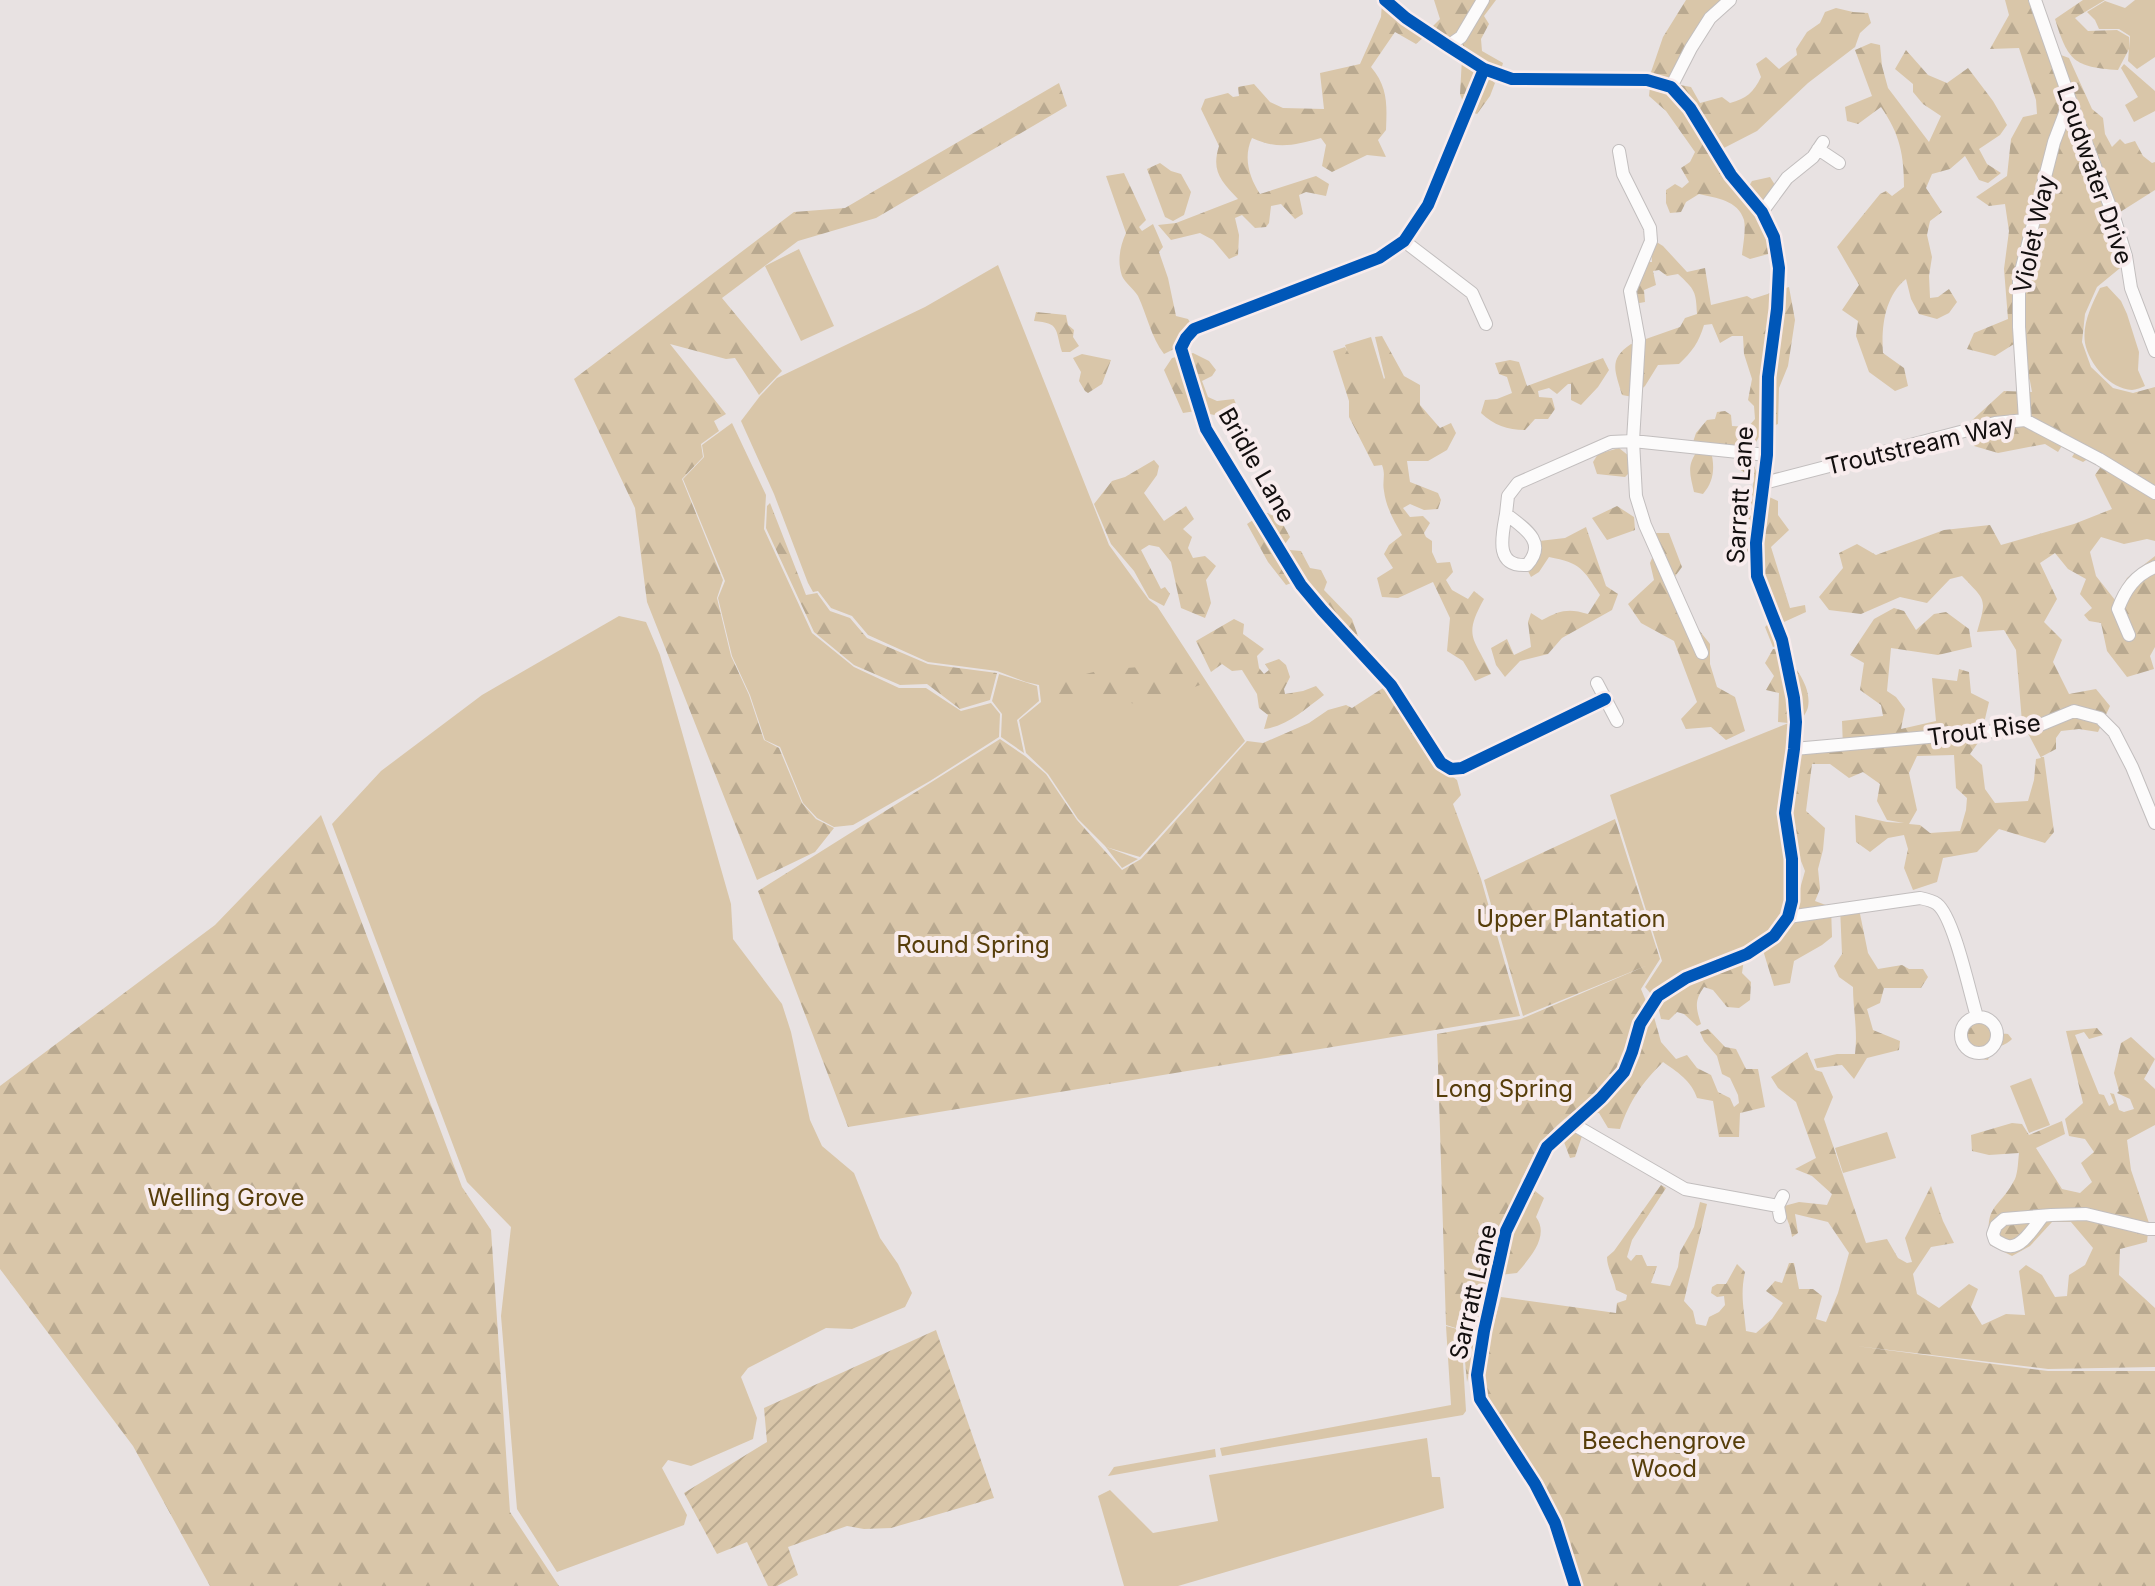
<svg xmlns="http://www.w3.org/2000/svg" width="2155" height="1586" font-family="Inter,sans-serif">
	<style>
		.grass { fill: #d9c6a9 }
		.forest { fill: url(#forest-firs); fill-rule: evenodd }
		.garden { fill: url(#garden-furrows) }
		.lines { fill: none; stroke-linecap: round; stroke-linejoin: round }
		.minor-casing { stroke: #c2bebe; stroke-width: 14 }
		.minor { stroke: #fcfbfb; stroke-width: 12 }
		.cycleway-casing { stroke: #f8eced; stroke-width: 17 }
		.cycleway { stroke: #0057b8; stroke-width: 12 }
		.labels { text-anchor: middle; dominant-baseline: central; stroke-width: 8; stroke-linejoin: round; paint-order: stroke }
		.street-label { font-size: 24px; fill: #130f0f; stroke: #f8eced }
		.park-label { font-size: 24px; fill: #573e0b; stroke: #f8eced }
	</style>
	<defs>
		<pattern id="forest-firs" width="22" height="20" patternUnits="userSpaceOnUse" patternTransform="scale(2)"><rect width="22" height="20" fill="#d9c6a9"/><path d="M5 1l3.5 6h-7zM16 11l3.5 6h-7z" fill="#b9a990"/></pattern>
		<pattern id="garden-furrows" width="10" height="10" patternUnits="userSpaceOnUse" patternTransform="scale(2)"><rect width="10" height="10" fill="#d9c6a9"/><path d="M-1 1l2-2M0 10L10 0M9 11l2-2" fill="none" stroke="#b9a990"/></pattern>
	</defs>
	<rect width="100%" height="100%" fill="#e8e2e2"/>
	<!-- grass -->
	<path class="grass" d="M2135,0h20v57l-18,12 -9,-8 2,-25 -11,-7h-20l-4,-9 -8,-8 18,-11 20,7z
		M2124,64l31,27v20l-21,11 -9,-17 13,-8 -17,-29z
		M799,249l35,77 -33,15 -36,-75z
		M998,265l111,280 40,55 8,6 88,135 -105,116 -34,-10 32,12 -16,9 -17,-22 -27,-27 -30,-45 -22,-21 -7,-33 22,-18 -2,-17 -13,-3 -29,-11 -69,-9 -60,-27 -16,-19 -21,-8 -13,-17 -5,1 -5,-9 -34,-89 -33,-73 19,-25 17,-18 148,-71z
		M2107,286l14,15 6,13 12,38 -1,18 7,16c-2,1 -10,4 -13,4 -22,-1 -43,-26 -47,-47 -3,-19 7,-39 15,-55z
		M1371,337l16,52 -25,7 -17,-51z
		M732,423l34,72 -2,34 48,104 42,34 45,21h27l35,23 30,-8 9,11 -1,23 -69,44 -77,44 -19,2 -17,-9 -14,-15 -23,-56 -15,-7 -15,-45 -18,-39 -14,-58 7,-17 -42,-102 21,-22 -2,-12z
		M619,616l27,6 14,33 71,249 2,35 49,65 9,28 19,88 12,26 32,27 26,65 18,26 14,29 -7,14 -53,22 -26,-1 -78,40 -7,9 16,41 -4,21 -62,27 -23,-6 -6,8 25,47 -3,10 -127,47 -40,-63 -16,-193 10,-89 -44,-45 -135,-358 49,-53 101,-76z
		M999,674l38,12 2,15 -22,19 7,33 -23,-16 1,-23 -10,-13z
		M1791,722l-3,178c-4,12 -10,23 -19,32 -24,26 -84,47 -117,63l-7,-8 17,-26 -52,-166z
		M2031,1078l19,47 -21,8 -19,-47z
		M1887,1132l9,26 -53,15 -8,-25z
		M1446,1326l15,4 5,81 -3,4 -241,41 -2,-8 231,-43z
		M1427,1438l5,39h8l4,31 -266,78h-54l-26,-90 12,-6 43,43 65,-12 -9,-46z
		M1215,1449l1,8 -108,19 6,-9z"/>
	<!-- forest -->
	<path class="forest" d="M1434,0h62l-12,16 5,8 -8,15 1,12 21,12 -2,7 -22,1 16,12 -5,13 -13,18 -11,-4 -6,-16 3,-54 -7,-6 -12,6 -15,-10 11,-11z
		M1686,0h39l-57,82 -18,-7 13,-38z
		M2005,0h23l84,221 13,43 -28,23 -12,27 -3,28 9,25 22,21 20,5 22,-6v99l-56,-34 -16,10 -11,-5 9,-14 -13,-7 -10,16 -13,-8 -47,9 -24,-7 -5,-23 35,-32 28,1 -2,-11 -16,-37 -19,12 -28,-7 7,-16 34,-14 -4,-50 5,-38 -4,-27 -16,2 -13,-9 31,-21 4,-37 12,-22 14,-3 -1,-14 -17,-52 -29,1 19,-34z
		M2083,0h22l-30,18 13,13 29,-1 12,7v12l-11,21c-44,-3 -50,-9 -63,-51z
		M1382,3l42,34 -8,7 -21,-12 -24,35c17,20 16,38 15,63l-8,10 8,17 -19,-2 -35,17 -10,-6 4,-21 -5,-7c-26,7 -43,12 -69,0 -9,19 -3,39 8,56l56,-18 13,8 -3,12 -20,-4 -7,3 4,19 -8,5 -14,-15 -10,2 -2,17 -3,4 -11,1 -13,-13 -7,3 4,17 -1,20 -9,4 -16,-19 -13,-7 -29,7 -13,-15 18,-2 62,-24c-17,-18 -27,-28 -19,-53l-18,-37 4,-10 23,-6 5,4 6,-1 -1,-9 16,-3 16,18 13,6 41,1 -4,-36 40,-9 21,-47z
		M1836,8l17,4 15,1 3,10 -11,10 -5,14 -47,36 -51,48 -35,18 23,44 7,-12 18,-4 5,8 -13,19 10,49 -22,6 -8,-4c1,-10 4,-25 2,-35 -6,-20 -28,-22 -45,-26l-13,8 -5,10 -11,1 -4,-10v-13l9,-6 7,4 7,-6 -8,-14 9,-6 5,-10 -29,-41 -17,-15 1,-10 11,3 21,15 3,-5 -5,-14 11,2 9,16 22,-6 8,6c16,-4 24,-11 31,-26l-5,-13 10,-7 13,12 18,-14 -1,-6 11,-17 13,-9 5,-11z
		M1871,43l9,2 2,21 6,22 41,54 12,-26 -18,-12 -10,-12v-8l-18,-15 11,-19 22,25 19,8 21,-15 25,33 14,24 -7,10 -21,14 8,15 14,9 -13,10 -9,-3 -14,-24 -15,13 -18,5 -6,14 16,24 -12,9 -3,14 5,22 -3,19 1,22 8,-1 11,-8 8,13 -8,11 -12,6 -18,-5 -8,-15 -5,-20c-21,17 -25,47 -23,74l21,15 4,18 -13,5 -26,-19 -13,-36 2,-15 -16,-11 17,-25 -22,-38 43,-53 6,-3 6,5 12,-9c0,-32 -4,-53 -23,-80l-23,17 -11,-3 -2,-14 27,-11 -17,-46z
		M2050,51l19,7 23,51 11,9 2,16 7,13 8,-8 5,5 10,-3 8,15 9,7 3,-1v28l-38,24z
		M1059,83l8,23 -191,112 -78,23 -76,57 60,73 -23,24 -24,-37 -9,1 -56,-15 56,70 -12,7 5,10 -18,13 2,13 -21,22 41,101 -6,18 14,58 18,39 15,45 15,8 23,55 14,16 18,9 -19,24 -58,28 -110,-278 -12,-94 -61,-129 220,-167 51,-4z
		M1160,163l11,8 10,3 10,18 -7,23 -11,6 -8,-4 -18,-48z
		M1124,173l22,47 -7,7 3,4 11,-7 10,23 -4,5 9,26 8,38 12,3 3,5 -13,23 -14,7c-13,-17 -17,-39 -26,-58 -4,-7 -13,-13 -16,-20 -5,-15 -2,-30 4,-43l-20,-57z
		M1655,241l8,5 24,26 18,-4 6,37 36,-9 5,3 37,-12 6,33 -7,46 -9,22 -1,36 -15,6 -11,19 -59,-7 3,-9 11,-13 8,-1 2,-7 8,-1 6,4 1,11 16,1 7,-8 -1,-13 -6,-6 4,-21 -8,-25 -1,-18h-11l-12,7 -8,-19 -8,1c-5,17 -12,27 -25,39l-21,1 -13,21 -12,11 -11,-2c-6,-23 -15,-35 9,-51l11,4 1,-8 37,-13 5,-9 12,-4c-1,-23 -2,-24 -19,-40l-11,2 -8,-6 -6,1 3,14 -12,5 1,12 -11,2 -1,-13 12,-29h7l-1,-12z
		M1036,312l30,3 2,10 6,5 -1,7 6,9 -9,6h-8c-7,-23 -2,-29 -28,-31z
		M1382,336l22,40 16,9v20l20,23 11,-5 5,10 -9,17 -19,11h-21l3,21 28,11 3,7 -3,9 -14,1 -14,-6 -7,4 7,9 13,-1 7,7 -6,10 2,4 6,4v11l5,11 13,-1 3,10 -7,8 6,10 16,9 6,-8 10,8c-22,39 -9,39 7,75l-16,7 -12,-20 -16,-10 3,-33 -17,-36 -35,16 -16,-1 -5,-19 16,-10 -9,-14 5,-9 13,-10c-8,-14 -16,-28 -18,-44 -2,-10 2,-16 -2,-26l-8,1 -25,-49v-16l-16,-50 12,-4 25,44 15,-13 -10,-41z
		M1193,353l16,8 7,9 -4,6 -10,5 6,16 9,4 17,-2 2,5 -8,14 -32,-7 -13,2 -19,-43 8,-12z
		M1082,354l29,6 -9,24 -14,9 -3,-2 -6,-10 2,-9 -8,-14z
		M1603,358l6,12 -11,17 -17,18 -10,-5v-16h-3l-11,10 -8,-6 -11,3 1,6 13,1 3,11 -7,10h-13l-10,11c-18,0 -31,-5 -44,-17l4,-13 12,-1 15,-6 -5,-16 -8,-3 -4,-11 15,-3 9,2 8,24z
		M1619,448l10,8 2,15 -6,6 -28,-3 -4,-12 5,-8z
		M1699,449l12,2c4,17 3,30 -8,43l-9,-2c-4,-18 -8,-27 5,-43z
		M1738,455l18,2 -2,9 13,30 11,5v14l11,15 -18,17 19,61 15,-3 1,7 -22,10 5,19 -16,6 -8,-20 11,-11 -10,-31 -4,-35 -15,8 -3,-12 10,-68 -17,-10z
		M1154,460l5,6 -2,9 -13,18 20,28 22,-15 8,13 -11,10 9,8 -4,11 5,10 12,-2 11,10 -10,14 5,23 -6,15 -24,-10 -10,-46 -12,-15 -10,-2 -8,5 20,39 4,-2 5,7 -6,12 -15,-8 -15,-27 -23,-27 -17,-40 18,-23 13,-4z
		M2102,465l53,33v43l-8,-2 -23,5 -23,-7 -11,15 6,24 19,24 12,-22 28,-22v91l-5,9 4,13 -27,8 -20,-26 -6,-28 -12,-2 -5,-6 8,-7 -12,-14 6,-15 -18,-10 -13,-16 -15,10 17,36 -13,23 18,18 -9,22 16,32 27,-5 14,17 -12,26 -19,-3 -18,2 -5,7v11l-15,8h3l10,75 -9,11 -46,-14 -22,23 -34,6 -6,24 -24,8 -9,-22 4,-19 -4,-14 -16,3 -18,14 -14,-10 -1,-27 32,7 17,1 -17,-3 -10,-19 3,-17 -17,-12 -14,6 -19,-14h-18l-6,47 19,17 -2,22 -5,19 2,20 -5,12 16,6 1,30 -10,8 -28,16 -4,22 -16,3 -12,-39 32,-37 11,-39 -12,-30 -3,-27 6,-58 47,-8 -1,-27 41,-5 -2,-11 -21,-15 4,-27 -14,-8 24,-36 20,-11 10,3 12,19 18,-16 12,-2 23,17 3,18 -34,8 -47,-7 -4,43 9,6 9,12 -4,20 35,-8 -4,-43 25,3 2,-12 10,3 2,21 18,9 -9,38 -10,14 12,11 3,24 10,14 33,-2 6,-21 2,-21 5,-1 -19,-36 -6,-72 -12,-20 -27,2c10,-34 9,-31 -15,-56l-12,3 -23,24 -27,-6 -39,17 -32,-4 -10,-13 24,-29 -4,-15 18,-9 19,11 68,-25 46,-5 11,20 73,-21 38,-15 -17,-34zM1954,755l2,33 11,10 -1,12 -6,21 -30,2 -10,-8 -11,-1 8,-14 -8,-37 8,-17z
		M770,503l36,92 11,-2 13,18 20,7 17,20 61,26 69,9 -7,27 -30,9 -33,-25 -27,1 -46,-20 -40,-33 -48,-104 1,-22z
		M1617,506l17,11 1,13 -28,10 -15,-22z
		M1265,512l15,7 10,18 -5,7 5,6 11,1 9,17 11,2 6,12 -3,8 28,29 6,17 -17,-3 -39,-54 -16,6 -18,-23 -21,-38z
		M1586,527l20,59 12,8 -6,16 -50,28 -14,16 -28,7 -15,16 -9,-12 -5,-17 16,-9 7,16 17,-8 -3,-25 3,-9 11,7c18,-10 27,-12 46,-6l12,-19c-17,-26 -19,-32 -51,-38l-10,15 -8,5 -5,-10 13,-26 26,-3z
		M1653,533h16l13,34 -9,12 18,41 19,24v20l7,23 18,10 10,34 -19,9 -15,-13 -25,2 -5,-10 16,-17 -23,-61 -33,-18 -13,-19 26,-24 -4,-17 7,-16z
		M1234,619l10,5 -1,10 21,15 -7,7 2,12 5,6 5,-4 -4,-6 14,-5 7,6 4,12 -6,12 1,5 18,-3 13,-5 8,9c-19,14 -36,31 -60,34l4,-14 -9,-7 -2,-14 -15,-24 -10,1 -10,-7 -11,8 -15,-31z
		M1773,649h8c12,16 31,36 27,58 -1,5 -6,12 -10,17l-20,-2 1,-29 -13,-3 8,-14 -9,-13z
		M1189,659l16,24 -60,23 -28,-6 -63,4 -2,-21 49,-13 51,-4z
		M1386,686l63,88 8,6 4,15 -8,9 28,75 39,137 -672,111 -90,-236 242,-152 25,17 21,18 31,46 45,50 19,-11 106,-118 16,2 46,-20 19,-13 18,-5 6,3z
		M321,815l141,372 29,43 19,282 49,74h-349l-77,-140 -133,-177v-183l215,-161z
		M1615,819l45,140 -19,30 5,12 -12,22 20,-6 7,25 15,17 11,-4 10,13 14,7 7,17 12,6 4,9 5,-4 -1,-8 -8,-17 -8,-4 -5,-18 -13,-15 -4,-9 8,-3 17,18 11,2 10,20h12l7,38 -25,6 -1,24h-20l-6,-36 -16,-3c-5,-17 -21,-27 -34,-36 -21,21 -33,38 -43,67l-12,-1 -9,-15 -14,1 -7,8 5,11 -8,24 -5,1 -6,-16 -2,-17 25,-19 17,-20c-20,19 -44,33 -61,55 -9,11 -15,26 -22,39l23,18 -8,19c14,19 -6,41 -19,56l-26,3 -3,12 11,8 -11,49 13,-48 115,16 1,-10 9,-3 1,-5 -11,-5c-2,-12 -9,-22 -9,-33l7,-6 47,-66 5,3 -34,52 -5,17 4,4 5,-6h6l5,11h10l-6,17 19,3 8,-19 2,-15 14,-25 6,-25 7,2 -23,97 9,10 3,13 10,2 3,-9 10,-5 6,-7 -1,-9 -7,1 -6,-4 1,-6 5,-3h9l11,-20 8,8c-5,23 -1,37 1,59l10,2 16,-14 11,-16 -17,-12 9,-10 7,2 7,-20h5l5,26h14l9,7 -6,23 10,3 12,-29 11,-40 -21,-31 -33,-8 3,19 -6,4c-1,-12 -7,-19 -8,-31l15,-4 28,3 5,-11 -20,-18 -17,-7 21,-11 -20,-56 -18,-14 -7,-11 36,-25 8,18 7,2 11,25 -9,22 42,124 21,-4 11,19 9,5 5,-1 -7,-24 26,-52 12,35 11,22 -23,4 -18,27 4,20 22,14 30,-24 9,5 -7,18 11,18 24,-11 19,1 -6,-44 7,-6 16,10 13,22 12,-1 2,-21 16,-10 8,-17 -22,-26h-19l-22,24 -18,10 -22,-11c-6,-42 9,-35 25,-66 3,-7 3,-18 4,-26l-30,2 -17,-4 -1,-16 41,-12 10,1 7,11 33,-14 3,13 -29,14 26,41 18,4 12,-11 -11,-19 13,-11 -9,-13 -16,-3 -4,-17 18,-16 -17,-72 31,-3 6,7 -14,4 -5,-7 -9,3 24,59 5,1 5,11 5,-3 -4,-10 4,1 5,16 5,2 10,-3 -4,-10 -13,-6 2,-2 -5,-18 7,-30 10,-6 24,22 -11,20 11,10v36l-28,15 4,30 18,53 -2,19 -27,7 -1,26 36,33v59l-107,2 -192,-23 192,25h107v215h-581l-45,-108 -45,-81 -3,-21 4,-17 -12,-2 -6,25 -5,-52 -16,-5 -9,-291 84,-15 127,-54 -125,51 -39,-136z
		M1858,904l10,49 10,16 24,-4 7,4h14l5,8 -7,11h-37l-4,15 -13,6 6,21 27,11 -1,9 -32,8 -13,21 -12,-14 -25,3 -3,-9 23,-5h18c3,-23 -2,-44 -2,-67l-14,-10 -5,-11 8,-12 -2,-47z
		M1745,952l-3,21 9,9 -1,18 -11,8 -12,-1 -14,-17 -9,-3c-10,14 -8,21 -3,37l-4,2 -13,-12 -7,-2 -8,8 -8,-1 -3,-13 3,-14z
		M1982,1020l8,4 4,9 14,1 4,5c-10,10 -17,4 -24,21l-13,-2c-4,-12 -13,-17 -8,-31z"/>
	<!-- garden -->
	<path class="garden" d="M936,1330l58,168 -103,30 -27,1 -17,-3 -59,21 10,28 -21,11h-9l-21,-44 -30,12 -33,-61 83,-51 -3,-34z"/>
	<g class="lines">
		<defs>
			<path id="minor" d="M1385,0l21,18 42,28 36,23 28,10 135,1 24,7 19,21 41,67 31,37 12,25 5,31 -2,41 -9,68 -1,78 -11,88 1,33 25,64 12,58 2,24 -2,27 -9,64 7,46v42l-4,16 -14,19 -27,18 -61,24 -28,18 -18,28 -8,28 -8,20 -23,26 -54,49 -41,84 -22,100 -7,44 3,24 55,85 20,39 20,63
				M2035,0l35,100 44,117 12,39 5,32 24,63
				M1448,46l13,-9 22,-37
				M1484,69l-56,136 -24,36 -25,17 -185,71 -8,9 -5,10 25,81 95,156 21,25 69,75 50,78 10,6 11,-1 143,-69
				M1671,87l20,-39 19,-30 20,-18
				M1818,149l21,14
				M1619,151l4,23 27,54 1,13 -21,50 9,49 -6,101 3,55 9,29 57,128
				M1762,212l25,-34 26,-21 10,-15
				M1404,241l68,52 14,31
				M2025,420l-6,-93v-48l35,-137 16,-42
				M1764,483l231,-60 30,-3 74,39 56,34
				M1506,514c-4,22 -12,53 21,51 21,-23 -3,-37 -21,-51l2,-18 10,-13 93,-41 22,-1 134,14
				M2129,635l-11,-26c7,-19 17,-34 37,-42
				M1597,683l20,38
				M1794,749l224,-20 22,-4 34,-14 26,7 14,14 18,35 23,56
				M1788,917l132,-19c5,1 13,3 17,6 17,13 33,90 40,113
				M1961 1035a18 18 0 1 1 36 0a18 18 0 1 1-36 0Z
				M1571,1123l114,66 93,17
				M2043,1216c-8,9 -21,33 -35,30 -5,-1 -9,-4 -13,-6l-2,-6 3,-8 8,-7 47,-4 35,-1 62,15h7
				M1780,1217l-2,-11 5,-10"/>
		</defs>
		<!-- minor casing -->
		<use href="#minor" class="minor-casing"/>
		<!-- minor -->
		<use href="#minor" class="minor"/>
		<defs>
			<path id="cycleway" d="M1385,0l21,18 42,28 36,23 28,10 135,1 24,7 19,21 41,67 31,37 12,25 5,31 -2,41 -9,68 -1,78 -11,88 1,33 25,64 12,58 2,24 -2,27 -9,64 7,46v42l-4,16 -14,19 -27,18 -61,24 -28,18 -18,28 -8,28 -8,20 -23,26 -54,49 -41,84 -22,100 -7,44 3,24 55,85 20,39 20,63
				M1484,69l-56,136 -24,36 -25,17 -185,71 -8,9 -5,10 25,81 95,156 21,25 69,75 50,78 10,6 11,-1 143,-69"/>
		</defs>
		<!-- cycleway casing -->
		<use href="#cycleway" class="cycleway-casing"/>
		<!-- cycleway -->
		<use href="#cycleway" class="cycleway"/>
	</g>
	<g class="labels">
		<!-- street labels -->
		<g class="street-label">
			<text transform="translate(2095 175) rotate(71)">Loudwater Drive</text>
			<text transform="translate(2034 234) rotate(-78)">Violet Way</text>
			<text transform="translate(1920 445) rotate(-13)">Troutstream Way</text>
			<text transform="translate(1257 465) rotate(60)">Bridle Lane</text>
			<text transform="translate(1740 495) rotate(-86)">Sarratt Lane</text>
			<text transform="translate(1984 730) rotate(-8)">Trout Rise</text>
			<text transform="translate(1473 1292) rotate(-77)">Sarratt Lane</text>
		</g>
		<!-- park labels -->
		<g class="park-label">
			<text x="1571" y="918">Upper Plantation</text>
			<text x="973" y="944">Round Spring</text>
			<text x="1504" y="1088">Long Spring</text>
			<text x="226" y="1197">Welling Grove</text>
			<text x="1664" y="1440">Beechengrove<tspan x="1664" dy="28">Wood</tspan></text>
		</g>
	</g>
</svg>
